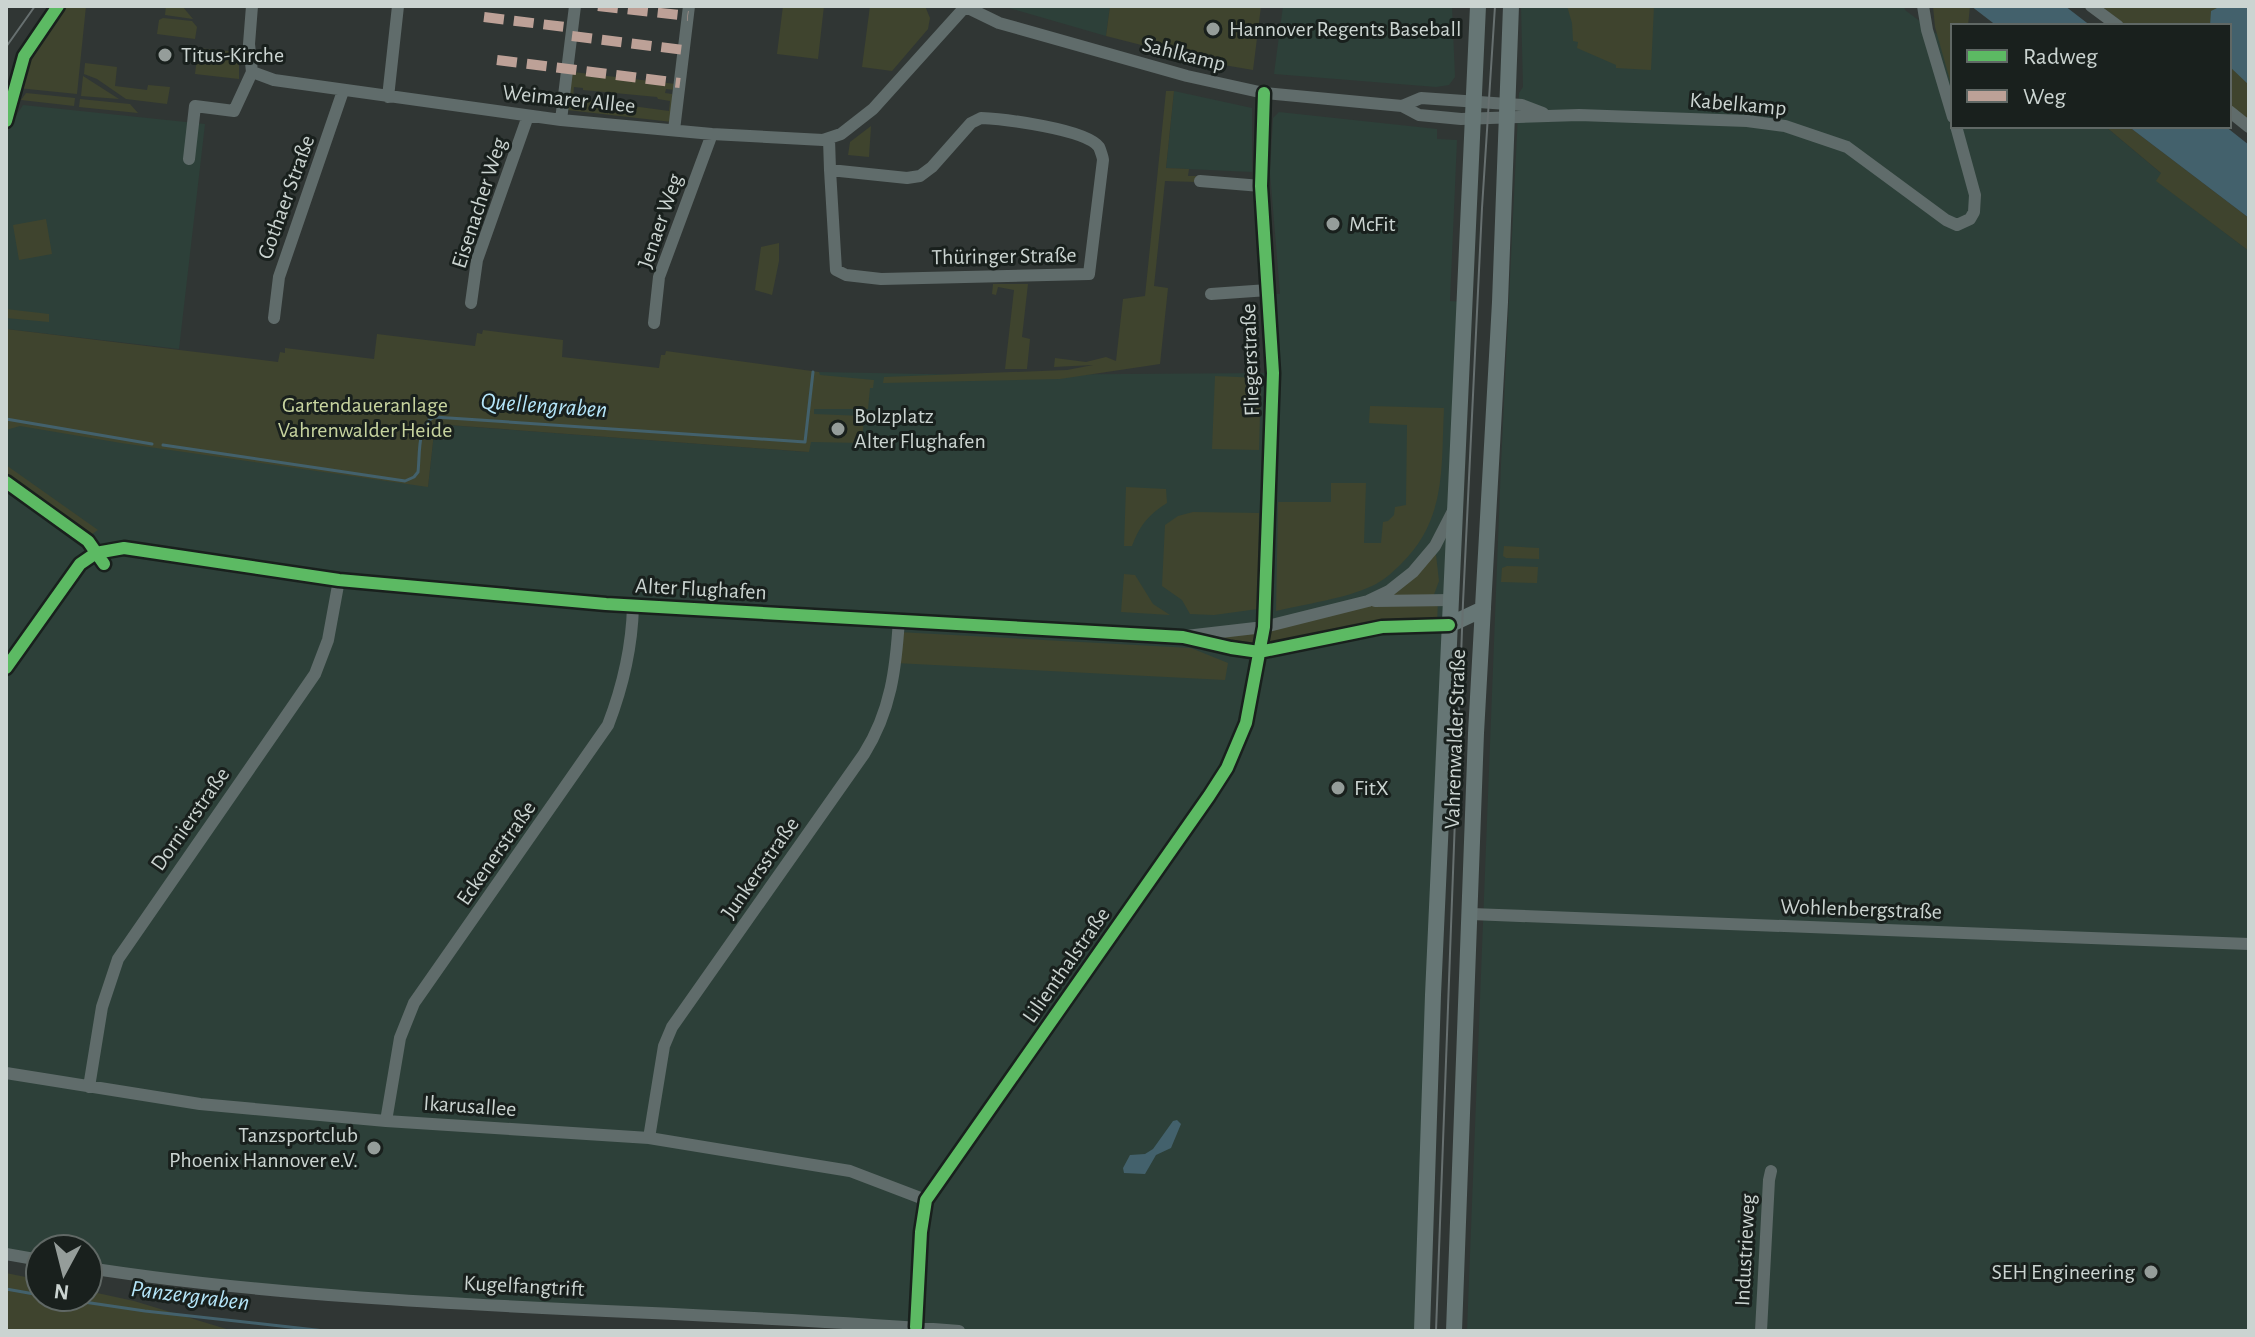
<svg xmlns="http://www.w3.org/2000/svg" width="2255" height="1337" font-family="'Alegreya Sans',sans-serif">
	<style>
		.built { fill: #2d4039 }
		.green { fill: #3f442e; fill-rule: evenodd }
		.water { fill: #43616c }
		.lines { fill: none; stroke-linecap: round; stroke-linejoin: round }
		.stream { stroke: #43616c; stroke-width: 3 }
		.minor { stroke: #606c6b; stroke-width: 12 }
		.major { stroke: #667675; stroke-width: 16 }
		.tram { stroke: #677070; stroke-width: 2 }
		.quiet { stroke: #bda197; stroke-width: 10; stroke-dasharray: 20 10; stroke-linecap: butt }
		.cycleway-casing { stroke: #19201d; stroke-width: 17 }
		.cycleway { stroke: #5cba63; stroke-width: 12 }
		.poi-dot { fill: #959d9a; stroke: #19201d; stroke-width: 3 }
		.labels { text-anchor: middle; dominant-baseline: central; stroke-width: 6; stroke-linejoin: round; paint-order: stroke }
		.poi-label { font-size: 22px; fill: #cbd4d1; stroke: #19201d; text-anchor: start }
		.street-label { font-size: 22px; fill: #cbd4d1; stroke: #19201d }
		.park-label { font-size: 22px; fill: #c7d49f; stroke: #19201d }
		.water-label { font-size: 24px; font-style: italic; fill: #b5e6fa; stroke: #19201d }
	</style>
	<rect width="100%" height="100%" fill="#303634"/>
	<!-- built -->
	<path class="built" d="M1002,6h108l-4,30z
		M1283,6h169l3,71 -6,8 -13,2 -162,-13z
		M1521,6h383l1,4 48,36v80h152l57,48 -5,7 92,70v1080h-782l34,-867 18,-371 4,-6z
		M1174,91l78,17v64l-86,-4z
		M23,105l182,19 -26,225 -173,-20v-198z
		M1279,112l158,17v10l20,1 -7,161 15,1 -43,1029h-463l-581,-33 -290,-30v-19h-48v11l-34,-6v-835l422,67 7,-62 373,28 11,-80 160,3 294,-2 -5,-79h12l-10,-121 3,-55z"/>
	<!-- green -->
	<path class="green" d="M65,6h21l-9,88 -59,-6 8,-24z
		M166,6h16l11,13 -28,-4z
		M783,6h41l-6,53 -41,-5z
		M870,6h55l5,12 -2,11 -36,42 -30,-4z
		M1110,6h151l-8,64 -41,-7 -106,-27z
		M1567,6h87l-3,64 -35,-2v-3l-39,-17 1,-6 -5,-1 -1,-18z
		M1933,6h37l-2,20h-15v65l-18,-64z
		M2101,6h148v115l-20,-15v-80h-102z
		M163,18l29,3 5,6 -2,12 -38,-5 2,-14z
		M198,48l41,4v27l-44,-5z
		M85,63l32,4 -2,19 32,4 1,-5 22,2 -3,17 -41,-5 -29,-20 -13,-5z
		M573,72l103,12 -1,6 -9,-1 -1,4 7,1v28l-105,-12 4,-36zM574,87l9,1v2l74,7 1,2 12,2 -1,10 -96,-13z
		M83,76l36,23 -38,-3z
		M1166,91h8l-8,77 23,1 -1,7h9l-1,6 -31,-1 -11,105 14,2 -8,76 -100,15 -177,4 1,-6 183,-7 26,-5 -39,2 1,-9 31,4 20,-5 10,4 7,-62 22,-3z
		M26,93l49,5 -1,8 -53,-6z
		M80,99l50,5 8,9 -59,-6z
		M871,126l-2,31 -21,-2 2,-13z
		M2105,126h23l121,92v33l-93,-70 5,-8z
		M46,219l6,35 -33,6 -6,-35z
		M779,243v18l-7,34 -17,-5 6,-43z
		M993,284h35l-6,53 8,2 -3,30h-22l9,-79 -16,-3 -2,8 -4,-1z
		M6,309l43,5v8l-43,-4z
		M6,329l272,33 2,-10 5,1v-5l89,11 3,-25 98,12 2,-13 5,1 1,-4 80,10 -1,17 97,11 2,-13h4l1,-4 153,21 1,3 54,5 -1,8h-3l-2,21h-54v5l50,2 -2,27 -51,-1 -2,10 -374,-28 -7,63 -307,-44 -101,-17 -14,4z
		M1215,376l46,2 -2,72 -47,-1z
		M1370,406l74,2c-3,59 3,111 -43,156 -8,8 -18,17 -29,22 -28,13 -67,18 -96,25l2,-109h53v-19h35l-2,60h17l2,-21 5,-1 6,-6 1,-8 11,-2 1,-80 -38,-2z
		M6,465l92,65 -13,9 -79,-57z
		M1126,487l40,2 1,14c-19,12 -27,22 -35,43h-8z
		M1193,512l66,1 -1,96 -44,6 -24,-1 -8,-14 -20,-14 3,-61 13,-9z
		M1435,546l4,35 -7,19h6l-1,25 -153,24 -84,-8 187,-49z
		M1504,546l35,2v11l-33,-1 -3,-2z
		M1507,566l31,1 -1,16 -36,-1 1,-14z
		M1124,574l11,1 18,29 17,11 -49,-3z
		M898,632l293,16 37,15 -3,17 -330,-17z
		M6,1273l34,7v17h48v-6l46,10 99,30h-227z"/>
	<!-- water -->
	<path class="water" d="M1971,6h94l26,20h-94z
		M2221,6h28v79l-20,-19v-40h-19l1,-15z
		M2128,126h97l24,19v73z
		M1177,1120l4,4 -10,24 -15,7 -11,19 -21,-1 -1,-5 7,-13 15,-1 8,-5 20,-28z"/>
	<g class="lines">
		<!-- stream -->
		<path class="stream" d="M6,419l146,25
			M163,445l242,36 9,-4 4,-5c2,-17 -1,-48 16,-55l371,25 8,-70
			M6,1289l34,6
			M50,1297l95,14 180,20"/>
		<!-- minor -->
		<path class="minor" d="M252,6l-3,38 3,28
			M964,6l35,17 188,53 77,17 138,13 17,9 42,4 118,-4 168,6 38,5 62,21 99,73 11,5 13,-6 4,-7 1,-17 -19,-69
			M1923,6l4,24 26,87
			M2091,6l27,20
			M252,72l22,8 287,40 151,14 111,6 18,-6 32,-25 92,-102
			M388,97l10,-91
			M1402,106l19,-8 101,7 21,8
			M2229,111l20,16
			M981,118c23,1 105,11 118,29 1,2 4,11 4,13l-14,114 -208,5 -35,-4 -10,-5 -6,-100 77,8 13,-2 12,-9 39,-44z
			M561,120l14,-114
			M674,130l15,-124
			M829,139l1,31
			M189,159l6,-53 39,5 18,-39
			M1200,181l61,5
			M1211,294l57,-4
			M471,303l6,-43 51,-144
			M274,318l5,-41 64,-186
			M654,323l5,-46 53,-143
			M1375,601l76,-1
			M1186,636l78,-9 104,-26 21,-10 24,-19 22,-26 18,-35
			M6,668l74,-104 16,-11 28,-5 215,32 267,24 577,33 48,11 28,4 123,-25 67,-2
			M1471,914l778,30
			M6,1073l194,31 186,17 263,17 201,33 76,29
			M89,1087l13,-80 16,-48 197,-285 13,-34 11,-60
			M386,1121l14,-83 14,-35 194,-278c15,-39 24,-78 25,-119
			M649,1138l15,-92 8,-19 192,-273c27,-43 32,-86 35,-135
			M6,1254l34,6
			M88,1268c288,44 581,39 871,63
			M916,1327l5,-95 5,-32 283,-404 18,-28 19,-45 18,-96 9,-254 -12,-187 3,-93
			M1761,1331l8,-151 2,-9"/>
		<!-- major -->
		<path class="major" d="M1449,625l34,-16
			M1422,1331l11,-336 45,-989
			M1454,1331l22,-598 24,-431 11,-296"/>
		<!-- tram -->
		<path class="tram" d="M6,47l29,-41
			M1436,1331l27,-728 19,-395 13,-202"/>
		<!-- quiet -->
		<path class="quiet" d="M598,6l90,10
			M484,17l89,11
			M572,36l112,14
			M497,60l183,23"/>
		<defs>
			<path id="cycleway" d="M6,121l18,-65 34,-50
				M6,482l82,59 16,23
				M6,668l74,-104 16,-11 28,-5 215,32 267,24 577,33 48,11 28,4 123,-25 67,-2
				M916,1327l5,-95 5,-32 283,-404 18,-28 19,-45 18,-96 9,-254 -12,-187 3,-93"/>
		</defs>
		<!-- cycleway casing -->
		<use href="#cycleway" class="cycleway-casing"/>
		<!-- cycleway -->
		<use href="#cycleway" class="cycleway"/>
	</g>
	<!-- markers -->
	<g class="poi-dot">
		<circle cx="1213" cy="29" r="8"/>
		<circle cx="165" cy="55" r="8"/>
		<circle cx="1333" cy="224" r="8"/>
		<circle cx="838" cy="429" r="8"/>
		<circle cx="1338" cy="788" r="8"/>
		<circle cx="374" cy="1148" r="8"/>
		<circle cx="2151" cy="1272" r="8"/>
	</g>
	<g class="labels">
		<!-- poi labels -->
		<g class="poi-label">
			<text x="1229" y="29">Hannover Regents Baseball</text>
			<text x="181" y="55">Titus-Kirche</text>
			<text x="1349" y="224">McFit</text>
			<text x="854" y="416">Bolzplatz<tspan x="854" dy="25">Alter Flughafen</tspan></text>
			<text x="1354" y="788">FitX</text>
			<text x="358" y="1135" text-anchor="end">Tanzsportclub<tspan x="358" dy="25">Phoenix Hannover e.V.</tspan></text>
			<text x="2135" y="1272" text-anchor="end">SEH Engineering</text>
		</g>
		<!-- street labels -->
		<g class="street-label">
			<text transform="translate(1184 54) rotate(14)">Sahlkamp</text>
			<text transform="translate(569 99) rotate(6)">Weimarer Allee</text>
			<text transform="translate(1738 104) rotate(5)">Kabelkamp</text>
			<text transform="translate(286 197) rotate(-70)">Gothaer Straße</text>
			<text transform="translate(479 203) rotate(-72)">Eisenacher Weg</text>
			<text transform="translate(660 221) rotate(-71)">Jenaer Weg</text>
			<text transform="translate(1004 256) rotate(-1)">Thüringer Straße</text>
			<text transform="translate(1250 360) rotate(-92)">Fliegerstraße</text>
			<text transform="translate(701 589) rotate(3)">Alter Flughafen</text>
			<text transform="translate(1455 739) rotate(-88)">Vahrenwalder Straße</text>
			<text transform="translate(190 819) rotate(-55)">Dornierstraße</text>
			<text transform="translate(496 853) rotate(-55)">Eckenerstraße</text>
			<text transform="translate(760 868) rotate(-55)">Junkersstraße</text>
			<text transform="translate(1861 909) rotate(2)">Wohlenbergstraße</text>
			<text transform="translate(1066 965) rotate(-55)">Lilienthalstraße</text>
			<text transform="translate(470 1106) rotate(4)">Ikarusallee</text>
			<text transform="translate(1745 1250) rotate(-87)">Industrieweg</text>
			<text transform="translate(524 1286) rotate(3)">Kugelfangtrift</text>
		</g>
		<!-- park labels -->
		<g class="park-label">
			<text x="365" y="405">Gartendaueranlage<tspan x="365" dy="25">Vahrenwalder Heide</tspan></text>
		</g>
		<!-- water labels -->
		<g class="water-label">
			<text transform="translate(544 406) rotate(4)">Quellengraben</text>
			<text transform="translate(190 1296) rotate(7)">Panzergraben</text>
		</g>
	</g>
	<!-- border -->
	<rect width="2255" height="1337" fill="none" stroke="#cbd4d1" stroke-width="16"/>
	<!-- legend -->
	<rect x="1951" y="24" width="280" height="104" fill="#19201d" stroke="#606865" stroke-width="2"/>
	<rect x="1967" y="50" width="40" height="12" fill="#5cba63" stroke="#606865" stroke-width="2"/>
	<text x="2023" y="64" font-size="24" fill="#cbd4d1">Radweg</text>
	<rect x="1967" y="90" width="40" height="12" fill="#bda197" stroke="#606865" stroke-width="2"/>
	<text x="2023" y="104" font-size="24" fill="#cbd4d1">Weg</text>
	<!-- north arrow -->
	<g transform="translate(64 1273) rotate(187)"><circle r="38" fill="#19201d" stroke="#606865" stroke-width="2"/>
	<path d="M0-6L14 30L0 20L-14 30Z" fill="#959d9a"/>
	<text y="-12" font-size="22" font-weight="bold" text-anchor="middle" fill="#cbd4d1">N</text>
	</g>
</svg>
